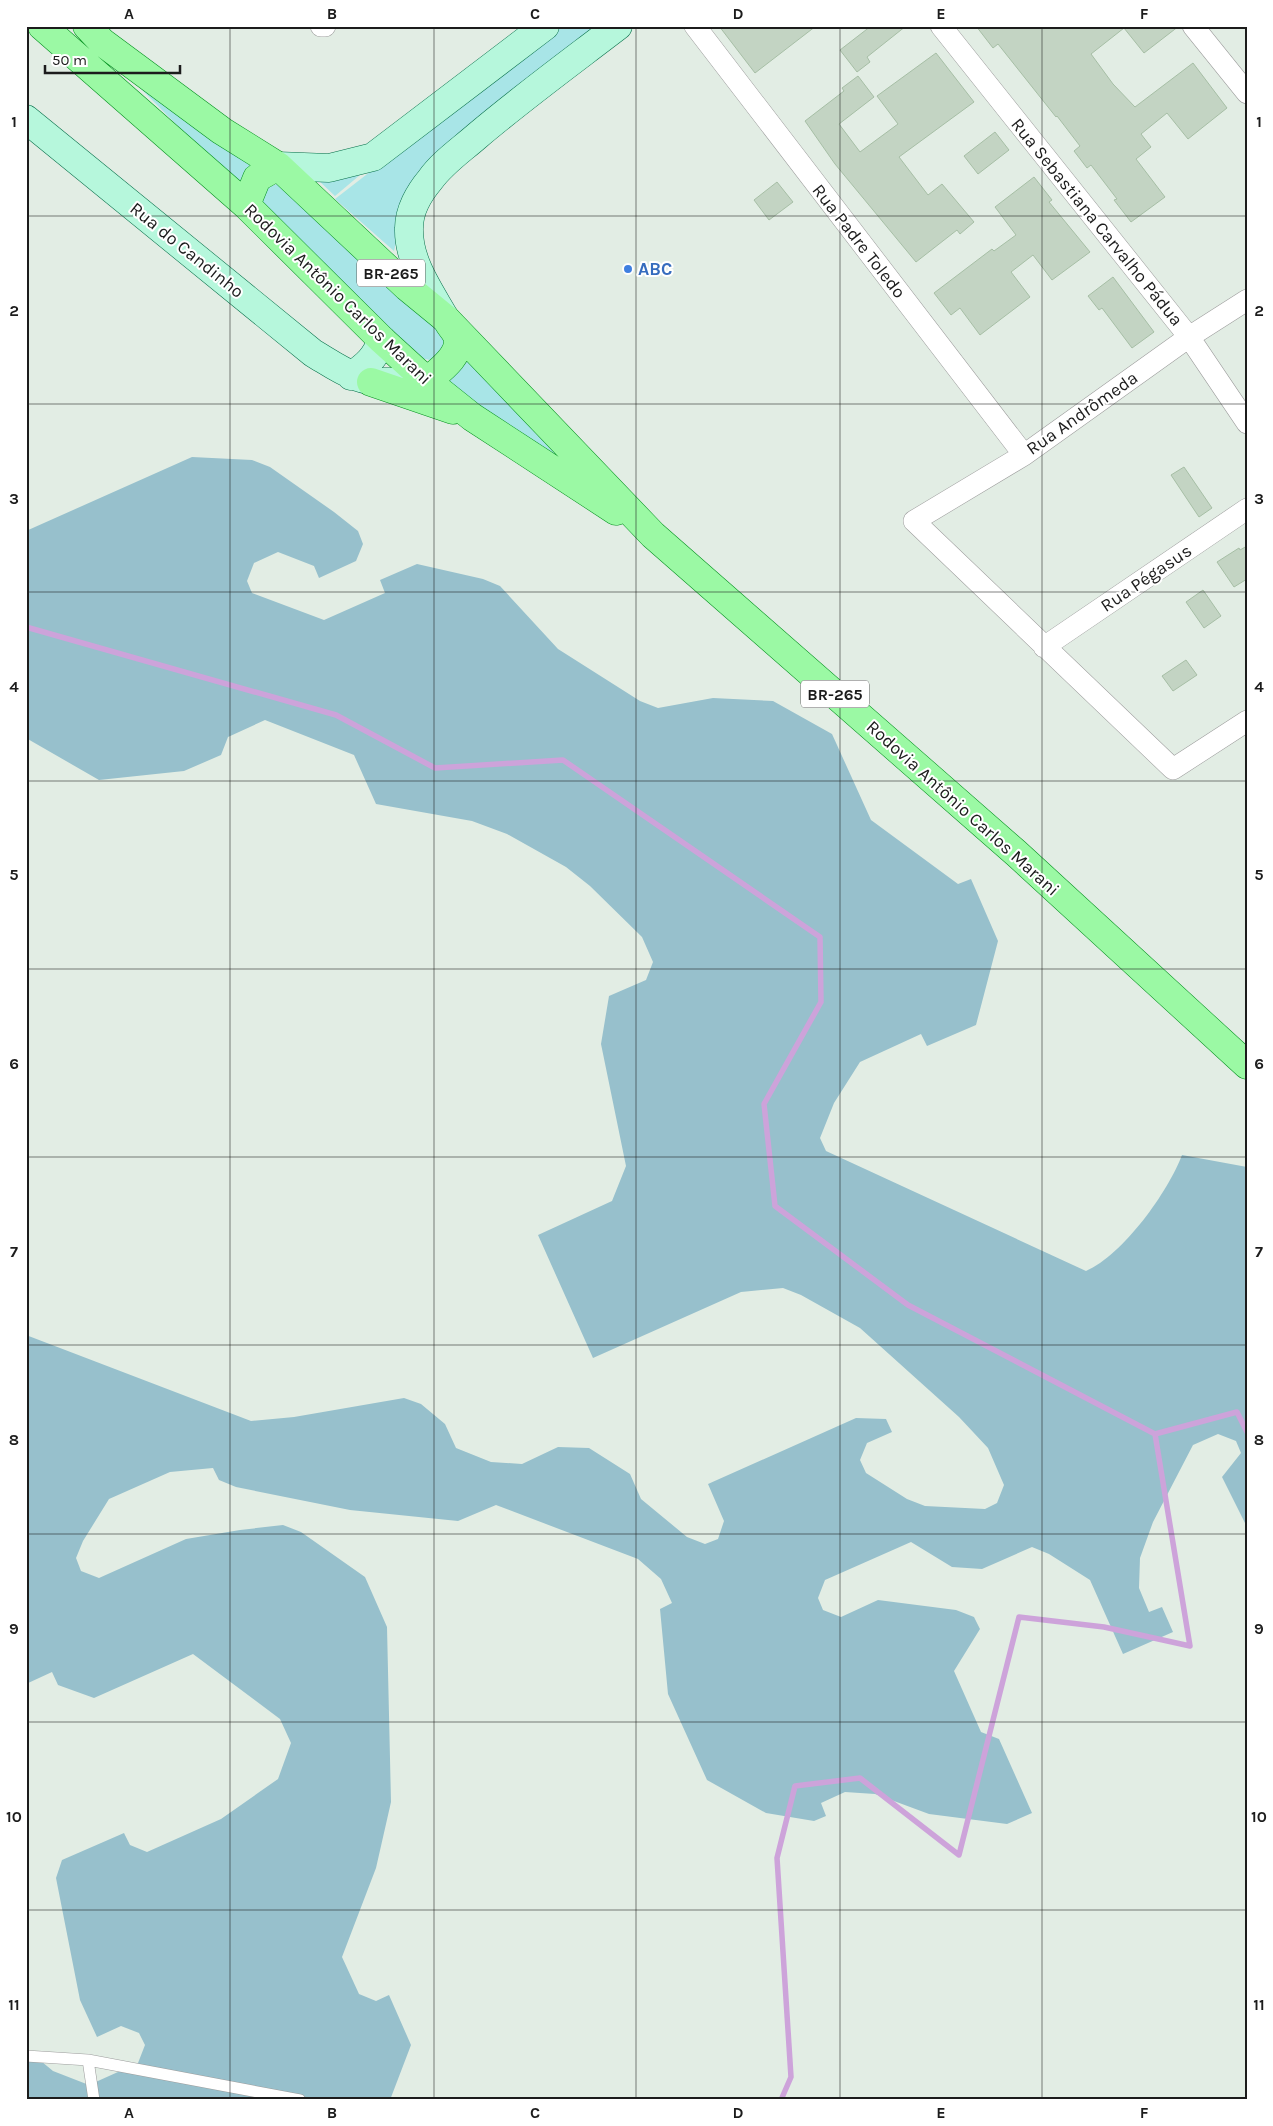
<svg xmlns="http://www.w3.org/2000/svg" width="1273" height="2126" font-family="Karla,sans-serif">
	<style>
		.grass { fill: #a8e5e7 }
		.forest { fill: #97c0cc }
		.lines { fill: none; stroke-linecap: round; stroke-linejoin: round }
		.stream { stroke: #cda3da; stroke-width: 5.5 }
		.building { fill: #c3d4c3; stroke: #a6bea5 }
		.lane-casing { stroke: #9d9d9d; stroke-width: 12 }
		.street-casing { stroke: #9d9d9d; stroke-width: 22 }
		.secondary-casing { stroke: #076f49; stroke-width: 29 }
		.primary-casing { stroke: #04901f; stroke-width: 29 }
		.lane { stroke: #fff; stroke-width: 11 }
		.street { stroke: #fff; stroke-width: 21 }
		.secondary { stroke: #b6f7dc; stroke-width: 28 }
		.primary { stroke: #9bf9a4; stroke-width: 28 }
		.grid { fill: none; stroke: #1c1c1c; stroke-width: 1; stroke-opacity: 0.55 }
		.shop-dot { fill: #3f7fe0; stroke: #fff; stroke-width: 2 }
		.labels { text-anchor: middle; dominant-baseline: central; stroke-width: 4; stroke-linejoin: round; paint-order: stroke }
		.shield { fill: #fff; stroke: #606060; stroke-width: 1 }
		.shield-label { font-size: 16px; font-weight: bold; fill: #1c1c1c }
		.street-label { font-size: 18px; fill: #1c1c1c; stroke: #fff }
		.shop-label { font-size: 18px; font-weight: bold; fill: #366cbe; stroke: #fff; text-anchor: start }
		.neatline { fill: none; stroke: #1c1c1c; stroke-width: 2 }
		.grid-label { font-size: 16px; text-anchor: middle; font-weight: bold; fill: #1c1c1c }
	</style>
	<rect width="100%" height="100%" fill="#e2ede4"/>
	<!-- grass -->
	<path class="grass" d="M79,26l185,138 -25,24z
		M558,26h51l-96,75 -114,129 -5,21 -59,-52z
		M360,175l-25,21 -18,-17z
		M277,184l167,152 3,8 -4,9 -13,7 -10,-2 -157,-150c-5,-13 2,-21 14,-24z
		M470,357l27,27 40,51 80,75 -182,-130c18,-1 25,-8 35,-23z"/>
	<!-- forest -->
	<path class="forest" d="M192,457l60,3 18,7 64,45 24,19 5,13 -7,17 -37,17 -5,-12 -36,-14 -24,11 -7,18 5,12 72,27 61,-27 -5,-13 37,-16 66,15 17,7 58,63 82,52 18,7 55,-10 60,3 59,33 39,86 87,64 13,-5 27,62 -22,84 -49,21 -6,-12 -61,28 -26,41 -14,35 6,13 260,120c37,-16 82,-79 96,-116l65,12v360l-25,-50 19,-24 -5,-12 -18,-7 -25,11 -40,77 -13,36 -1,30 10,24 13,-5 11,25 -50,22 -33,-74 -41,-26 -17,-7 -50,22 -30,-2 -41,-25 -86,38 -7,18 5,12 18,7 37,-17 78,10 18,7 6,12 -26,42 27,61 18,7 33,74 -25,11 -78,-10 -54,-20 -30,-2 -24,11 5,13 -12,5 -48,-8 -59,-33 -39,-86 -8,-85 12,-6 -11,-24 -23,-20 -142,-54 -38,16 -108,-11 -114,-23 -17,-7 -6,-12 -43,4 -61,27 -26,42 -7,17 5,13 18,7 87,-39 54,-9 43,-5 18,7 64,45 22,50 4,175 -15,66 -34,89 17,37 17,7 13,-6 22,50 -21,55h-364v-48h4l23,19 36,14 49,-22 7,-18 -6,-12 -18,-7 -24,11 -17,-37 -24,-122 6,-18 62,-27 6,12 17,7 74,-33 57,-40 13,-36 -11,-24 -87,-65 -99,44 -36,-13 -6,-13 -26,12v-349l225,86 43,-4 110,-19 17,6 24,20 11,24 35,14 31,2 36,-17 31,1 41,26 11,25 46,38 18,7 13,-5 6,-18 -16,-37 148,-66 30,1 6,13 -25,11 -7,17 6,13 41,26 18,7 60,3 12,-6 7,-18 -16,-37 -29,-31 -99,-89 -59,-33 -18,-7 -42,4 -148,66 -55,-123 74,-34 14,-35 -25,-122 8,-48 37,-16 7,-18 -11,-25 -52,-51 -24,-19 -59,-33 -35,-13 -96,-17 -22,-49 -89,-35 -37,17 -7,18 -37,16 -85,9 -73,-42v-207z"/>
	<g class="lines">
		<!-- stream -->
		<path class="stream" d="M26,627l310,88 99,53 128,-8 257,177 1,65 -57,102 11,102 133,99 247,129 35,212 -86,-19 -85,-10 -60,238 -99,-77 -65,8 -18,72 14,219 -10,23
			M1155,1434l82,-22 10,20"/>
	</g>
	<!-- building -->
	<path class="building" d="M719,26h97l-61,47z
		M871,26h35l-39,31 3,5 -13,10 -17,-22z
		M976,26h203l-35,27 -20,-25 -33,26 22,30 22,23 58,-44 34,45 -39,31 -21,-26 -26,21 10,13 -15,12 29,38 -34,25 -17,-22 3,-1 -26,-34 -4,3 -13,-17 6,-5 -23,-30 -1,1 -58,-73 -5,4z
		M936,53l38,49 -75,55 29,38 14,-11 32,38 -14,12 -3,-4 -41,32 -81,-98 -30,-43 39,-30 -2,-3 16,-12 16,21 -35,27 21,28 38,-28 -21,-28z
		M995,132l14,18 -31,24 -14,-18z
		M1034,177l18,23 -3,2 41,50 -38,28 -19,-25 -22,17 19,25 -50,38 -20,-27 -9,7 -17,-22 58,-44 2,2 22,-16 -21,-28z
		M777,182l16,20 -24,18 -15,-20z
		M1113,277l41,55 -22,16 -30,-40 -3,2 -11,-14z
		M1184,467l28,41 -13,9 -28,-42z
		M1247,546v33l-13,8 -17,-25 22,-14 1,2z
		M1203,590l18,26 -17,12 -18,-26z
		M1186,660l11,15 -24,16 -11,-15z"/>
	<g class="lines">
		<defs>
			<path id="lane" d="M26,2056l62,4 212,40
				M88,2060l6,40"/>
			<path id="street" d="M321,26h4
				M695,26l329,429
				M941,26l248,311 58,86
				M1193,26l54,67
				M1247,300l-58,37 -165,118 -110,66 259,248 74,-48
				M1044,647l203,-138"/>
			<path id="secondary" d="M26,119l287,234c30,18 44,30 81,29
				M278,166l51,2 44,-11 172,-131
				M445,318c-16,-28 -37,-57 -36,-90 0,-17 10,-35 21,-48 12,-17 31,-30 47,-44 46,-39 94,-74 141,-110
				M351,376c16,-11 24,-18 31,-36"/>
			<path id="primary" d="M42,26l204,179 136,135 45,41 45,36 144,94
				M87,26l15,16 120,89 56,35 129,121 39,32 207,216 363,318 231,212
				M246,205l11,-27 21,-12
				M427,381c12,-10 36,-26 30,-45 -2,-5 -7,-10 -9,-14
				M371,382l82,28"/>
		</defs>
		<!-- lane casing -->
		<use href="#lane" class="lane-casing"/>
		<!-- street casing -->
		<use href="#street" class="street-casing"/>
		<!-- secondary casing -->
		<use href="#secondary" class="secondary-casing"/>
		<!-- primary casing -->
		<use href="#primary" class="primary-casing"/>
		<!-- lane -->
		<use href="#lane" class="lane"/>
		<!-- street -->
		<use href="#street" class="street"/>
		<!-- secondary -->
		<use href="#secondary" class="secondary"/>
		<!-- primary -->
		<use href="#primary" class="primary"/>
	</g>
	<!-- grid -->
	<path class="grid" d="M230,26v2074M434,26v2074M636,26v2074M840,26v2074M1042,26v2074M26,216h1221M26,404h1221M26,592h1221M26,781h1221M26,969h1221M26,1157h1221M26,1345h1221M26,1534h1221M26,1722h1221M26,1910h1221"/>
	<!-- markers -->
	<circle class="shop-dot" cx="628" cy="269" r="5"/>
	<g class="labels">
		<!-- shield labels -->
		<g class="shield">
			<rect x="357" y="259.5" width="68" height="27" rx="4"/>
			<rect x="801" y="680.5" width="68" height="27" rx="4"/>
		</g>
		<g class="shield-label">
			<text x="391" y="273">BR-265</text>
			<text x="835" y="694">BR-265</text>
		</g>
		<!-- street labels -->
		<g class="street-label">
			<text transform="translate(1097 222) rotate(51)">Rua Sebastiana Carvalho Pádua</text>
			<text transform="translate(859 241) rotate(52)">Rua Padre Toledo</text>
			<text transform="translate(187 250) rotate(39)">Rua do Candinho</text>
			<text transform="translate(338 294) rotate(44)">Rodovia Antônio Carlos Marani</text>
			<text transform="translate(1082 413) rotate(-35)">Rua Andrômeda</text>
			<text transform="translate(1146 578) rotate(-34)">Rua Pégasus</text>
			<text transform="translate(963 808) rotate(42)">Rodovia Antônio Carlos Marani</text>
		</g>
		<!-- shop labels -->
		<g class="shop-label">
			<text x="638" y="269">ABC</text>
		</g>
	</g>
	<!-- border -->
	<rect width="1273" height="2126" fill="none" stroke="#ffffff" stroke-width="55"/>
	<!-- scale -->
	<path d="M45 65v8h135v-8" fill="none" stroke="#1c1c1c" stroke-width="2.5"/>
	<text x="52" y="65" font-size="15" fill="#1c1c1c" stroke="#ffffff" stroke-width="4" paint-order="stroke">50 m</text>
	<rect x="28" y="28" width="1218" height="2070" class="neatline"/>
	<g class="grid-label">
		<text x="129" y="19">A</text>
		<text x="332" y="19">B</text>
		<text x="535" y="19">C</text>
		<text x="738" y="19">D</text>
		<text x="941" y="19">E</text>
		<text x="1144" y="19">F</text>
		<text x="14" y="127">1</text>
		<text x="1259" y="127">1</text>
		<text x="14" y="316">2</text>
		<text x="1259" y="316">2</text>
		<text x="14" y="504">3</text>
		<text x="1259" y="504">3</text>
		<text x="14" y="692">4</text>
		<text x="1259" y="692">4</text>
		<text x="14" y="880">5</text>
		<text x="1259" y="880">5</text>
		<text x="14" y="1069">6</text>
		<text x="1259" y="1069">6</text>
		<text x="14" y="1257">7</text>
		<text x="1259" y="1257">7</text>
		<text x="14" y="1445">8</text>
		<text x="1259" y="1445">8</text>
		<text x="14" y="1634">9</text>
		<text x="1259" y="1634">9</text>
		<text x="14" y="1822">10</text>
		<text x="1259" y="1822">10</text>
		<text x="14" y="2010">11</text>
		<text x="1259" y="2010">11</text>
		<text x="129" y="2118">A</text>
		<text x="332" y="2118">B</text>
		<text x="535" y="2118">C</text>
		<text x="738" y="2118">D</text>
		<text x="941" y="2118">E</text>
		<text x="1144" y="2118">F</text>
	</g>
</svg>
